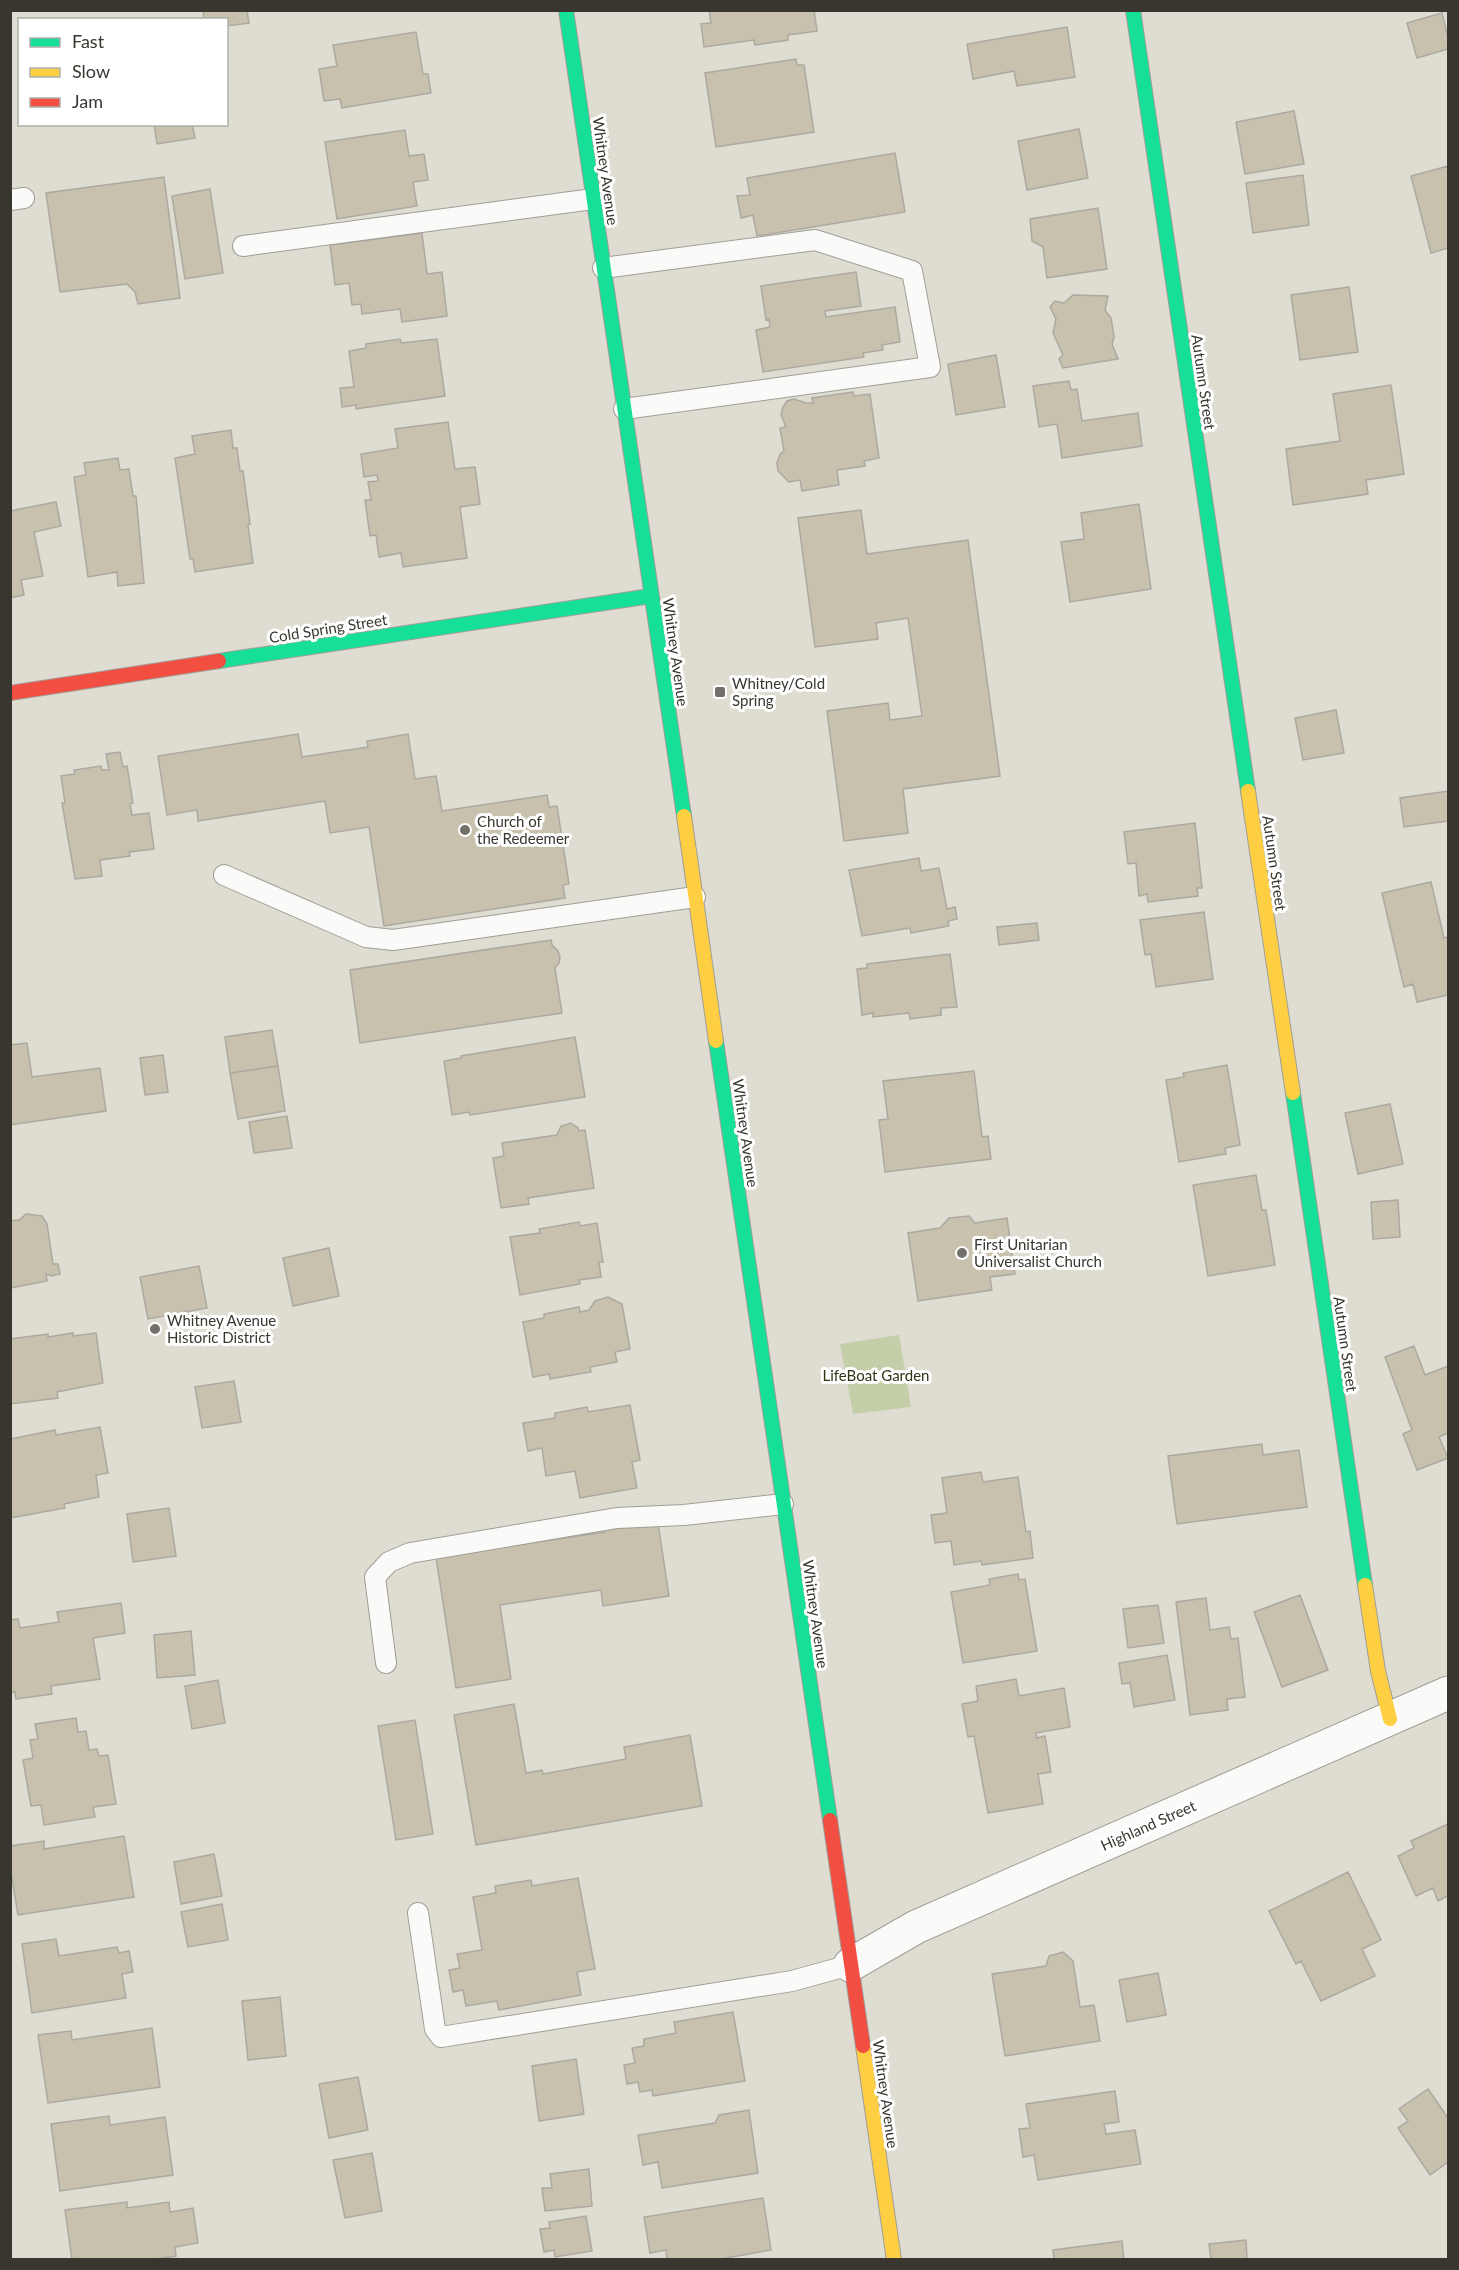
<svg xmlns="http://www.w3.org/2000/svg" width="1459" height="2270" font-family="Lato,sans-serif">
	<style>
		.green { fill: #c4cea8 }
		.building { fill: #c7c1ad; stroke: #aba9a1; stroke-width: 1.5 }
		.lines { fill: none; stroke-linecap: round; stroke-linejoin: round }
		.lane-casing { stroke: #a09e97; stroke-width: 22 }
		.street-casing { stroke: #a09e97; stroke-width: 35 }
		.fast-casing { stroke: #a09e97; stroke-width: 16 }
		.slow-casing { stroke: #a09e97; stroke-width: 16 }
		.jam-casing { stroke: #a09e97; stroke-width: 16 }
		.lane { stroke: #fafaf8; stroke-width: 20 }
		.street { stroke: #fafaf8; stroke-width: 33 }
		.fast { stroke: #16e098; stroke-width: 14 }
		.slow { stroke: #ffcf43; stroke-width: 14 }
		.jam { stroke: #f24e42; stroke-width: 14 }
		.poi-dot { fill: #727068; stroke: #fff; stroke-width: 2 }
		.labels { text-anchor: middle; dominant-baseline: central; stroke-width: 6; stroke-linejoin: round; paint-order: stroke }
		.street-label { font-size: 15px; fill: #38362f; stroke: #fff }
		.poi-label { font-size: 15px; fill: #38362f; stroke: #fff; text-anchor: start }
		.park-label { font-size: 15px; fill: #2c3615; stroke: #fff }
	</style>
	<rect width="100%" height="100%" fill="#dfdcd2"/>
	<!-- green -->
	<path class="green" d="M899,1335l12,72 -58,7 -13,-70z"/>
	<!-- building -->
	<path class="building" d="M203,10h44l2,13 -23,3v-6h-22z
		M709,10h105l3,21 -29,4v5l-33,5 -1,-5 -50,7 -3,-23 10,-1z
		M1442,13l6,24v12l-31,9 -10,-35z
		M1067,27l8,50 -58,9 -3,-15 -41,8 -6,-35z
		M416,32l7,42h5l3,19 -89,15 -2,-9 -16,2 -5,-32 18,-3 -4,-21z
		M796,59l1,6h7l10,67 -98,15 -11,-74z
		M1294,111l10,53 -59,10 -9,-52z
		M154,124h38l3,14 -38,6z
		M1079,129l9,49 -61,12 -9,-49z
		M405,130l4,26 15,-2 4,26 -15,2 4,24 -80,13 -12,-77z
		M895,153l10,59 -148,24 -4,-21 -12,3 -4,-22 13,-1 -3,-17z
		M1448,166v82l-17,5 -20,-77z
		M1303,175l6,50 -56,8 -7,-50z
		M164,177l16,121 -42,6 -3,-12 -8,-8 -67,8 -14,-99z
		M210,189l13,84 -38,6 -13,-83z
		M1098,208l9,61 -60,9 -4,-31 -11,-6 -2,-22z
		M422,233l5,41 15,-2 5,44 -45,6 -2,-13 -38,5 -1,-10 -9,1 -3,-22 -14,2 -5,-40z
		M856,272l5,34 -36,5 1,6 69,-10 5,35 -18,3 1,5 -20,3 1,4 -101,15 -7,-42 14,-3 -1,-8 -3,1 -5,-34z
		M1349,287l9,65 -58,8 -9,-65z
		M1073,295l35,1 -3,14 6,8 3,19 -2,7 6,15 -55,9 -4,-9 4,-4 -10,-22 3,-14 -6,-12 5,-6 9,2z
		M400,339l1,4 36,-4 8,57 -89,13v-4l-14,2 -2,-19 14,-1 -5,-36 17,-3v-4z
		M996,355l9,52 -49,8 -8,-51z
		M1069,381l2,9 6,-1 5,32 56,-8 4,33 -80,12 -5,-34 -18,3 -6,-41z
		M1391,385l13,89 -38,6 2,14 -75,11 -7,-56 54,-8 -7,-47z
		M853,392l1,4 16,-2 9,64 -15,3 1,5 -28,4 2,15 -37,6 -2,-11 -11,2 -11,-11 -1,-8 3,-9 4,-3 -4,-23 6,-1 -5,-12 2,-8 4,-6 7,-2 12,4h7l-1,-5z
		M448,422l7,47 20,-2 5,37 -20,3 7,51 -64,9 -2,-14 -22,4 -3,-22 -6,1 -5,-36h6l-3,-18 10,-1 -1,-6 -13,2 -3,-23 37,-6 -3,-19z
		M231,430l2,18h4l3,23h3l7,53 -2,1 5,38 -58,9 -2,-13h-3l-15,-101 20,-4 -3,-18z
		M118,458l2,12 9,-1 4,27h3l8,87 -26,3 -1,-14 -29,5 -14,-100 12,-2 -2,-12z
		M56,502l5,24 -27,6 9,44 -22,4 3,15 -14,3v-87z
		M1139,504l12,85 -81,13 -9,-60 23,-3 -3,-26z
		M861,510l6,44 101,-14 32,236 -97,13 5,44 -64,8 -17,-130 61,-8 2,17 32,-4 -14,-98 -32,5 2,16 -63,8 -17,-129z
		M1336,710l8,43 -41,7 -8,-42z
		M298,734l4,23 66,-10 -1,-6 41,-7 7,45 21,-3 6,35 105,-16 2,12 8,-1 12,78 -6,1 2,13 -181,28 -15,-99 -39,6 -5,-32 -127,20 -1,-11 -30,5 -9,-59z
		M120,752l3,15 4,-1 6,37 -3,1 2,11 17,-2 5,36 -25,3 1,4 -30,4 2,16 -27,3 -13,-76h3l-4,-27 14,-2 -1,-4 27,-4 1,4h7l-3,-16z
		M1448,791v30l-44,6 -4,-29z
		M1195,823l7,65h-5l1,8 -50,6 -1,-8 -8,2 -3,-33 -8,1 -4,-32z
		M919,858l2,13 18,-3 8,41 8,-2 2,12 -9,2 1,5 -38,7 -1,-5 -48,8 -13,-66z
		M1431,882l13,56 4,-1v58l-31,7 -4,-18 -9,3 -22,-94z
		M1204,912l9,67 -57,8 -5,-33 -6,1 -5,-35z
		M1037,923l2,17 -40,5 -2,-18z
		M551,940l1,5 6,6 2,6 -1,6 -4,5 7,45 -202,30 -10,-73z
		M950,954l7,53 -16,1v7l-31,4 -1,-6 -36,4v-4l-11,2 -5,-46 10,-1v-4z
		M272,1030l6,36 -48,7 -5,-36z
		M575,1037l10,60 -115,18 -1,-3 -17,3 -8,-54 17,-3v-2z
		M27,1043l5,34 68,-9 6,43 -96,14v-80z
		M163,1055l5,37 -23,3 -5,-37z
		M1227,1065l13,80 -15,3 1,6 -47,8 -13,-82 18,-3 -1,-4z
		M278,1066l7,45 -47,8 -8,-46z
		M974,1071l8,66 6,-1 3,23 -106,13 -6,-52 9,-1 -5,-38z
		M1390,1104l13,60 -45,10 -13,-61z
		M287,1116l5,32 -38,5 -5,-31z
		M571,1123l7,5 1,3 6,-1 9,58 -66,10 1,6 -28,4 -8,-50 11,-2 -2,-13 55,-8 4,-9z
		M1256,1175l6,35h4l9,55 -67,11 -15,-91z
		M1398,1200l2,37 -27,2 -2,-37z
		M26,1214l16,2 5,8 6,40h5l2,10 -9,2 -5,-2 1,7 -36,7 -1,2v-69l9,-1z
		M969,1216l6,7 32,-5 8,56 -25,3 2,13 -74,11 -10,-68 32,-5 9,-10z
		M579,1222l1,4 17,-3 6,39h-4l2,15 -22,3 1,4 -60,11 -10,-58 30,-4 -1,-4z
		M329,1248l10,48 -46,10 -10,-48z
		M199,1266l8,42 -59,11 -8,-42z
		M608,1297l14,7 8,45 -15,3 2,10 -27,5 1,5 -41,7 -1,-5 -16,3 -10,-55 21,-4v-4l35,-7 1,5 9,-2 6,-9z
		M73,1333v3l23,-3 7,50 -46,9 1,6 -48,6v-65l38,-5v3z
		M1414,1346l11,29 23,-9v67l-9,4 9,21 -31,12 -14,-36 9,-4 -27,-73z
		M234,1381l7,41 -39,6 -7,-41z
		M630,1405l10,55 -8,2 5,26 -57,10 -5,-27 -29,5 -4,-28 -14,3 -5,-28 32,-5v-5l32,-6 1,5z
		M100,1427l8,46 -12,2 3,22 -35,7 1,4 -55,10v-79l45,-9 1,5z
		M1262,1444l1,11 36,-5 8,57 -130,17 -9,-68z
		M981,1472l2,10 35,-5 8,55 4,-1 3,27 -51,7 -1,-4 -27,4 -3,-24 -16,2 -4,-28 16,-2 -5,-35z
		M169,1508l7,48 -43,6 -6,-48z
		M658,1523l11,73 -66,10 -2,-16 -101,15 11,74 -55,9 -20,-131 169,-25 -1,-6z
		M1018,1574l1,6 6,-1 12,72 -74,12 -12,-71 39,-7 -1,-6z
		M1300,1595l28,75 -46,17 -28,-75z
		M1206,1598l4,32 19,-3 2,12 7,-1 7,59 -18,2 1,11 -38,5 -14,-113z
		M121,1603l4,30 -32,5 7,41 -49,7 1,8 -36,5 -1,-7 -5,1v-73l8,-1 2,9 39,-6 -2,-10z
		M1158,1605l6,38 -36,5 -5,-39z
		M191,1631l4,44 -38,3 -3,-43z
		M1167,1655l8,45 -41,7 -4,-24 -8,1 -3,-21z
		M1016,1679l3,17 45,-8 6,39 -34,6 1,5 8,-2 6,36 -13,2 5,30 -55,9 -14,-77 -6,1 -6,-33 16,-3 -2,-15z
		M218,1680l7,43 -33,6 -7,-43z
		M514,1704l12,69 16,-3 1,4 83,-15 -2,-12 66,-12 12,71 -226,39 -22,-130z
		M76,1718l2,14 8,-1 3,19 8,-1 2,7 9,-1 8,49 -23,3 2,10 -51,8 -3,-20 -10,1 -8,-46 10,-2 -3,-18 8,-1 -3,-15z
		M415,1720l18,114 -37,6 -18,-114z
		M1448,1824v72l-10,5 -5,-13 -17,8 -18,-40 16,-8 -3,-7z
		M124,1836l10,61 -116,18 -8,-48v-21l34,-5v8z
		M214,1854l8,42 -41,8 -7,-42z
		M1348,1872l33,68 -19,9 13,27 -54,25 -20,-40 -5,3 -27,-53z
		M578,1878l17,91 -18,3 4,23 -82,15 -2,-9 -31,5 -3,-16 -10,2 -4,-22 11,-2 -3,-14 25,-4 -9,-53 23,-4 -1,-7 36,-6 1,6z
		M222,1904l6,36 -40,7 -7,-35z
		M56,1939l3,17 58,-9 2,6 10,-2 4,21 -11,2 4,24 -94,15 -10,-69z
		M1063,1952l10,9 7,46 14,-2 6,36 -95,15 -13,-82 54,-8 3,-10z
		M1158,1973l8,42 -39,7 -8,-42z
		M280,1997l6,59 -38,4 -6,-59z
		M733,2012l12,69 -92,15 -1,-6 -12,2 -2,-10 -11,2 -3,-19 11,-2 -3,-15 12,-2v-7l32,-6 -2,-11z
		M152,2028l8,59 -112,16 -10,-68 33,-4 1,9z
		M576,2059l8,55 -45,7 -7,-55z
		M358,2077l10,53 -39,8 -10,-54z
		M1428,2089l20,29v44l-18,13 -32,-47 10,-7 -9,-12z
		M1115,2091l4,31 -15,2 2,10 29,-4 6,34 -103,16 -4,-25 -11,2 -4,-28 11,-1 -4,-24z
		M749,2110l9,63 -96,15 -4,-26 -15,3 -5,-30 77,-12 4,-8z
		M109,2116l1,9 55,-8 8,58 -113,16 -9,-67z
		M372,2153l10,58 -37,7 -12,-58z
		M589,2169l3,37 -47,5 -3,-23h10l-2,-14z
		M763,2198l8,52 -56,10h-48l-1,-10 -16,3 -6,-36z
		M127,2202v6l42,-6 1,10 23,-4 5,35 -23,4 1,9 -27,4h-77l-7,-50z
		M586,2216l6,35 -37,6 -1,-7 -10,2 -4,-23 10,-1 -1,-6z
		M1246,2240l1,20h-36l-2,-16z
		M1122,2241l2,19h-70l-1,-10z"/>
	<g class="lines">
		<defs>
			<path id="lane" d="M10,200l14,-2
				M243,246l350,-47
				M603,268l212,-28 97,31 18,96 -306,42
				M224,875l142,62 27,3 302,-43
				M386,1663l-11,-86 14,-15 21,-9 207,-35 67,-3 99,-11
				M418,1913l17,116 6,8 351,-56 58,-16"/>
			<path id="street" d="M850,1965l66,-38 532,-234"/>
			<path id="fast" d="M566,10l118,806
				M1133,10l115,781
				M219,661l432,-65
				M716,1041l114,779
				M1293,1093l72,492"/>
			<path id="slow" d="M1248,791l45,302
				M684,816l32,225
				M1365,1585l13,86 12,48
				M863,2046l31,214"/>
			<path id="jam" d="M10,693l209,-32
				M830,1820l33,226"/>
		</defs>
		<!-- lane casing -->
		<use href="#lane" class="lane-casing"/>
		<!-- street casing -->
		<use href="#street" class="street-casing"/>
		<!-- fast casing -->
		<use href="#fast" class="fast-casing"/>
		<!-- slow casing -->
		<use href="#slow" class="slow-casing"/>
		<!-- jam casing -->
		<use href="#jam" class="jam-casing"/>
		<!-- lane -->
		<use href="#lane" class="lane"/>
		<!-- street -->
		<use href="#street" class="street"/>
		<!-- fast -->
		<use href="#fast" class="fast"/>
		<!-- slow -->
		<use href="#slow" class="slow"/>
		<!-- jam -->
		<use href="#jam" class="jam"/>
	</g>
	<!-- markers -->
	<g class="poi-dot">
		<rect x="714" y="686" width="12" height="12" rx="3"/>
		<circle cx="465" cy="830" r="6"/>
		<circle cx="962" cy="1253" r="6"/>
		<circle cx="155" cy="1329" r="6"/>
	</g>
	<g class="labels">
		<!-- street labels -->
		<g class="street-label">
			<text transform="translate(606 171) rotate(82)">Whitney Avenue</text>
			<text transform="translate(1204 382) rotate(82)">Autumn Street</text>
			<text transform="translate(328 628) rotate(-9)">Cold Spring Street</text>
			<text transform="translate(676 652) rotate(82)">Whitney Avenue</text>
			<text transform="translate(1275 863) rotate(82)">Autumn Street</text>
			<text transform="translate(746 1133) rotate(82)">Whitney Avenue</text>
			<text transform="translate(1346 1344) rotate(82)">Autumn Street</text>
			<text transform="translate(816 1614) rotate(82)">Whitney Avenue</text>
			<text transform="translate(1148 1825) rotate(-24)">Highland Street</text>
			<text transform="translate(886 2094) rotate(82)">Whitney Avenue</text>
		</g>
		<!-- poi labels -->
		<g class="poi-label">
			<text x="732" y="683">Whitney/Cold<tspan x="732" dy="17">Spring</tspan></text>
			<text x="477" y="821">Church of<tspan x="477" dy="17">the Redeemer</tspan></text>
			<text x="974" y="1244">First Unitarian<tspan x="974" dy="17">Universalist Church</tspan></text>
			<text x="167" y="1320">Whitney Avenue<tspan x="167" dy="17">Historic District</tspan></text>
		</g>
		<!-- park labels -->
		<g class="park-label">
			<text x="876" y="1375">LifeBoat Garden</text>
		</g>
	</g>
	<!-- border -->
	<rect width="1459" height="2270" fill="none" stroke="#38362f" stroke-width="24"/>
	<!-- legend -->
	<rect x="18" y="18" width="210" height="108" fill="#ffffff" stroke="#afafac" stroke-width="1.5"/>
	<rect x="30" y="38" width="30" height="9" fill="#16e098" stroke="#afafac" stroke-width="1.5"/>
	<text x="72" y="48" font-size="18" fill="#38362f">Fast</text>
	<rect x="30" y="68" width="30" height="9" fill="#ffcf43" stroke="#afafac" stroke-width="1.5"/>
	<text x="72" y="78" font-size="18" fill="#38362f">Slow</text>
	<rect x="30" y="98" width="30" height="9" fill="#f24e42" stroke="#afafac" stroke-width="1.5"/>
	<text x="72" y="108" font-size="18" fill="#38362f">Jam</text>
</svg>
